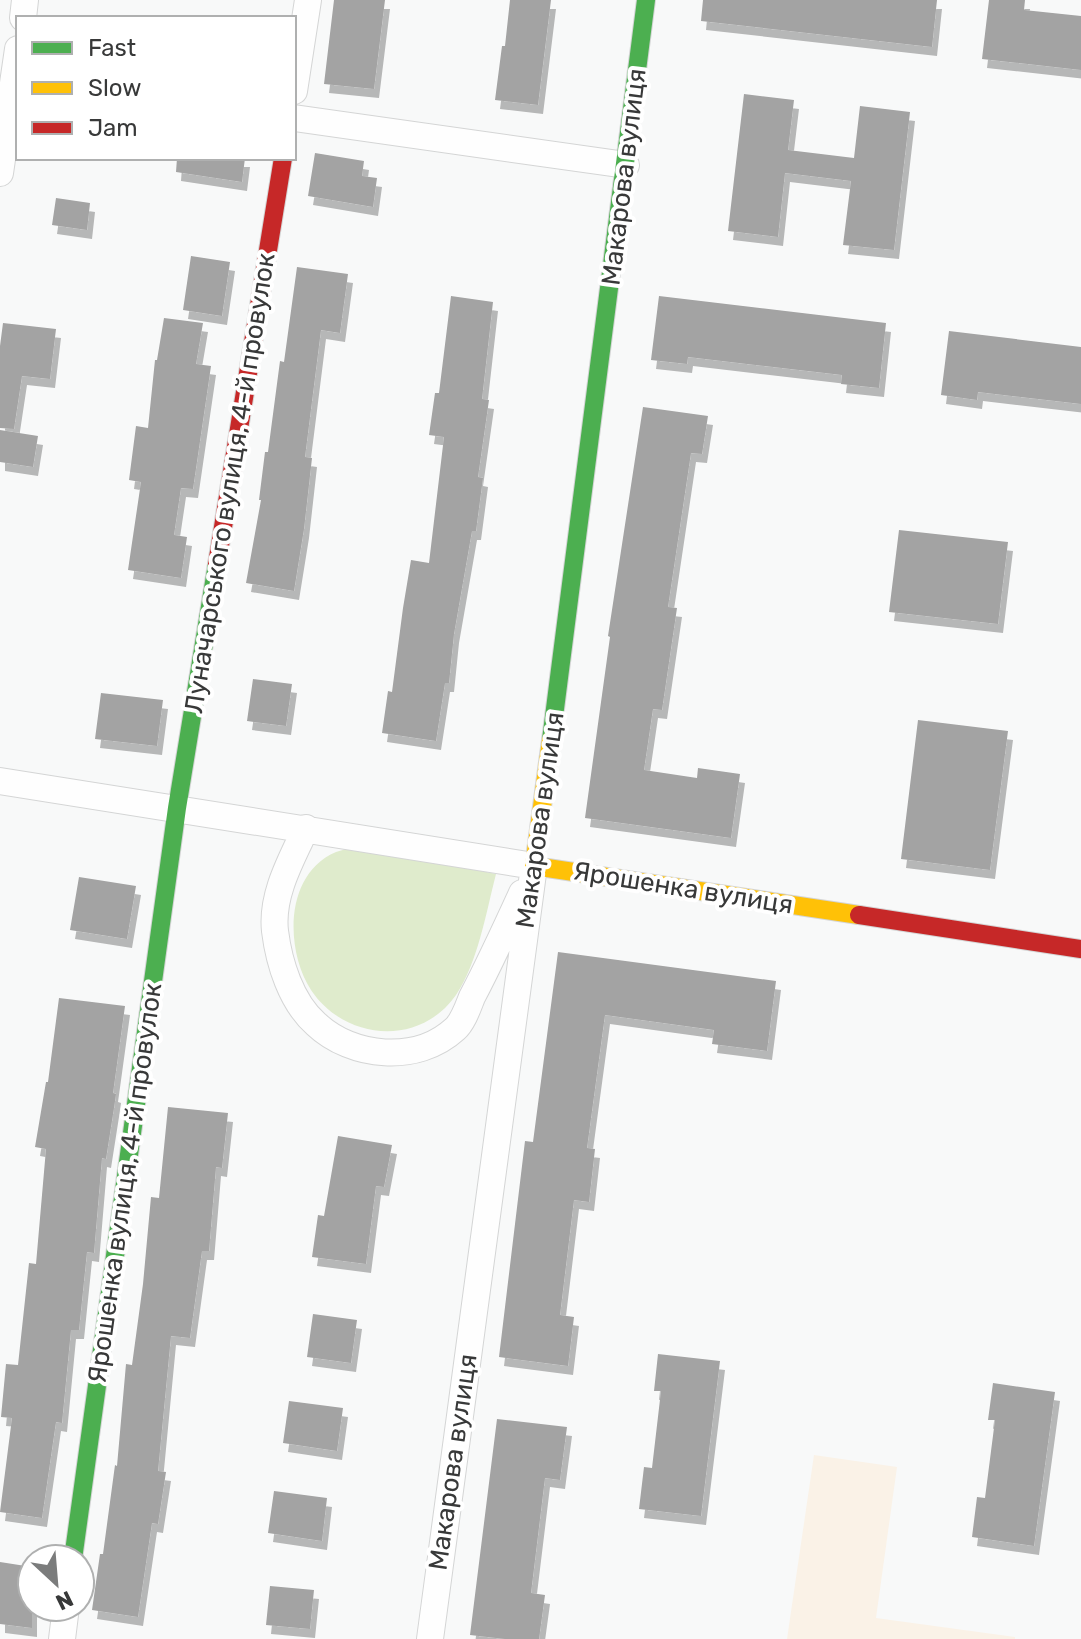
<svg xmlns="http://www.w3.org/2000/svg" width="1081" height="1639" font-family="Rubik,sans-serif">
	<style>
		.industrial { fill: #faf2e7 }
		.green { fill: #dfebcc }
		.building { fill: #a3a3a3; filter: url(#shadow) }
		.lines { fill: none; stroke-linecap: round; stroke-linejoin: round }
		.street-casing { stroke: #d4d5d5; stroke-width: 28 }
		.fast-casing { stroke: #d4d5d5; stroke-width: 20 }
		.slow-casing { stroke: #d4d5d5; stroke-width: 20 }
		.jam-casing { stroke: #d4d5d5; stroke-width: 20 }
		.street { stroke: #fefefe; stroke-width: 26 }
		.fast { stroke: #4caf50; stroke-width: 18 }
		.slow { stroke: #ffc107; stroke-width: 18 }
		.jam { stroke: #c62828; stroke-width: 18 }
		.labels { text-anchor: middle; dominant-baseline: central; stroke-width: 8; stroke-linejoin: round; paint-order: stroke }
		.street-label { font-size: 26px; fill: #383939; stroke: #fff }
	</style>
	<defs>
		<filter id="shadow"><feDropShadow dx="5" dy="9" stdDeviation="0" flood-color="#0004"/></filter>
	</defs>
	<rect width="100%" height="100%" fill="#f8f9f9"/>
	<!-- industrial -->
	<path class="industrial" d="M814,1455l83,12 -21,151 139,19v2h-228z"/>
	<!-- green -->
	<path class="green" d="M354,847l45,7 97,20c-10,39 -18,88 -40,121 -36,52 -111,46 -145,-5 -26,-40 -27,-116 25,-138 5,-2 12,-3 18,-5z"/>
	<!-- building -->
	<path class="building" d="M334,0h51l-11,89 -50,-5z
		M510,0h41l-13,105 -43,-5 7,-54h3z
		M703,0h234l-5,47 -231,-26z
		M989,0h36l-1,10 57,6v54l-99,-11z
		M744,94l50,6 -6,50 66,8 6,-52 50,6 -16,138 -51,-5 8,-64 -66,-8 -7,64 -50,-6z
		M315,153l49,8 -2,15 15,2 -4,29 -65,-11z
		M177,158h68l-3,24 -66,-10z
		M56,198l34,5 -3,27 -35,-5z
		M191,256l39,6 -8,54 -39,-6z
		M297,267l51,7 -8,59 -19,-3 -16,127 7,1 -8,71 -10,62 -48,-8 15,-83h-2l6,-48h3l12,-91 4,1z
		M451,296l42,6 -11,97 7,1 -11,77 5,1 -7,53h-4l-18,103 -5,49h-4l-9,58 -54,-8 6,-42 4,1 11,-84 8,-48 18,3 15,-126 -15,-2 6,-42h4z
		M659,296l227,27 -7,65 -38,-4 1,-9 -154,-18 -1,7 -36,-4z
		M164,318l39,5 -7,41 15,2 -18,123 -12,-1 -7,47 13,2 -6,41 -53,-8 13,-88 -12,-2 7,-54 12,2 7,-68h2z
		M3,323l53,6 -6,50 -28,-3 -8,53 -14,-1v-82z
		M949,331l132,16v57l-103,-12 -1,8 -36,-5z
		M643,407l65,9 -6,38 -11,-1 -23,154 9,1 -15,102 -9,-1 -9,61 53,8 1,-10 42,6 -9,64 -146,-20 25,-181 -2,-1z
		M0,430l38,6 -5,31 -33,-5z
		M899,530l109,12 -10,82 -109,-12z
		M253,679l39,5 -6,42 -39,-5z
		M101,693l62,7 -6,46 -62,-7z
		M918,720l90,11 -18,139 -89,-11z
		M79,877l57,9 -9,53 -57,-9z
		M558,952l218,29 -9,70 -55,-7 2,-14 -109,-15 -18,133 8,1 -6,53 -15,-2 -14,115 14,2 -6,49 -69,-9 26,-216 8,1z
		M59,998l66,8 -12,87 3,1 -2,14 -8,51 -4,-1 -8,95 -7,-1 -8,78h-8l-9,93 -6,-1 -14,96 -42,-6 12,-94 -11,-1 5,-53 12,1 11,-102 7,1 10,-115 -11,-2 11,-65h2z
		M168,1107l60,6 -6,55 -6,-1 -7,84h-7l-12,87 -19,-2 -13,135 8,1 -8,52 -6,-1 -14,94 -46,-7 8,-56h3l12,-89 2,1 9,-102 6,1 11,-81 8,-87 8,1z
		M338,1136l54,9 -8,42 -8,-1 -10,78 -54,-7 6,-42 6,1z
		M313,1314l44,6 -6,43 -44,-6z
		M658,1354l62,7 -19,155 -62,-7 5,-42 8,1 9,-77h-7z
		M993,1383l62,9 -21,154 -62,-9 5,-40 8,1 10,-78h-7z
		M289,1401l54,7 -6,43 -54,-8z
		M497,1419l70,8 -7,53 -15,-2 -14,115 14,2 -6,44h-34l-35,-4z
		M274,1491l53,7 -5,43 -54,-8z
		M0,1562l32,5v61l-32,-4z
		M270,1586l44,4 -4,39 -44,-4z"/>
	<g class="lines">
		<defs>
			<path id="street" d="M23,18l2,-18
				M294,91l14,-91
				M294,118l332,47
				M0,173l18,-124
				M0,781l534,85
				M306,828c-15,32 -35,67 -31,103 4,32 16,71 41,93 36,34 101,40 139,5 8,-7 13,-22 17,-32 18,-34 34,-69 50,-104
				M62,1639l4,-32
				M430,1639l104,-773"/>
			<path id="fast" d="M551,740l95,-740
				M73,1559l104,-751 40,-244"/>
			<path id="slow" d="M551,740l-17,126 325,49"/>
			<path id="jam" d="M217,564l66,-406
				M859,915l222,34"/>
		</defs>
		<!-- street casing -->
		<use href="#street" class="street-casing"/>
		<!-- fast casing -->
		<use href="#fast" class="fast-casing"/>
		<!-- slow casing -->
		<use href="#slow" class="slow-casing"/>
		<!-- jam casing -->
		<use href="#jam" class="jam-casing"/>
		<!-- street -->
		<use href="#street" class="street"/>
		<!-- fast -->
		<use href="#fast" class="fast"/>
		<!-- slow -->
		<use href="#slow" class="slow"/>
		<!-- jam -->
		<use href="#jam" class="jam"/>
	</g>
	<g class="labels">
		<!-- street labels -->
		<g class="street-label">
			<text transform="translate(624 177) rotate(-83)">Макарова вулиця</text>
			<text transform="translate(230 483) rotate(-81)">Луначарського вулиця, 4-й провулок</text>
			<text transform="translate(540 820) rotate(-82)">Макарова вулиця</text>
			<text transform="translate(683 888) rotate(9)">Ярошенка вулиця</text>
			<text transform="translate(125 1183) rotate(-82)">Ярошенка вулиця, 4-й провулок</text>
			<text transform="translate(453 1462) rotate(-82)">Макарова вулиця</text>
		</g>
	</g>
	<!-- legend -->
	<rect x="16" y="16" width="280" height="144" fill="#ffffff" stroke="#afb0b0" stroke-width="2"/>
	<rect x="32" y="42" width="40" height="12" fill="#4caf50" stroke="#afb0b0" stroke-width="2"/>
	<text x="88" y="56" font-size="24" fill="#383939">Fast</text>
	<rect x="32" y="82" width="40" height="12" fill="#ffc107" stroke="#afb0b0" stroke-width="2"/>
	<text x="88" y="96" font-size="24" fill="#383939">Slow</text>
	<rect x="32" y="122" width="40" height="12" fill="#c62828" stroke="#afb0b0" stroke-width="2"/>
	<text x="88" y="136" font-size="24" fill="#383939">Jam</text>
	<!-- north arrow -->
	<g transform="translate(56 1583) rotate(154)"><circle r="38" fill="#ffffff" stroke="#afb0b0" stroke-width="2"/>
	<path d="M0-6L14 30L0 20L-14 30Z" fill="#7b7c7c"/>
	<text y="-12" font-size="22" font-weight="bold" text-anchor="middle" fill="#383939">N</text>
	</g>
</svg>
